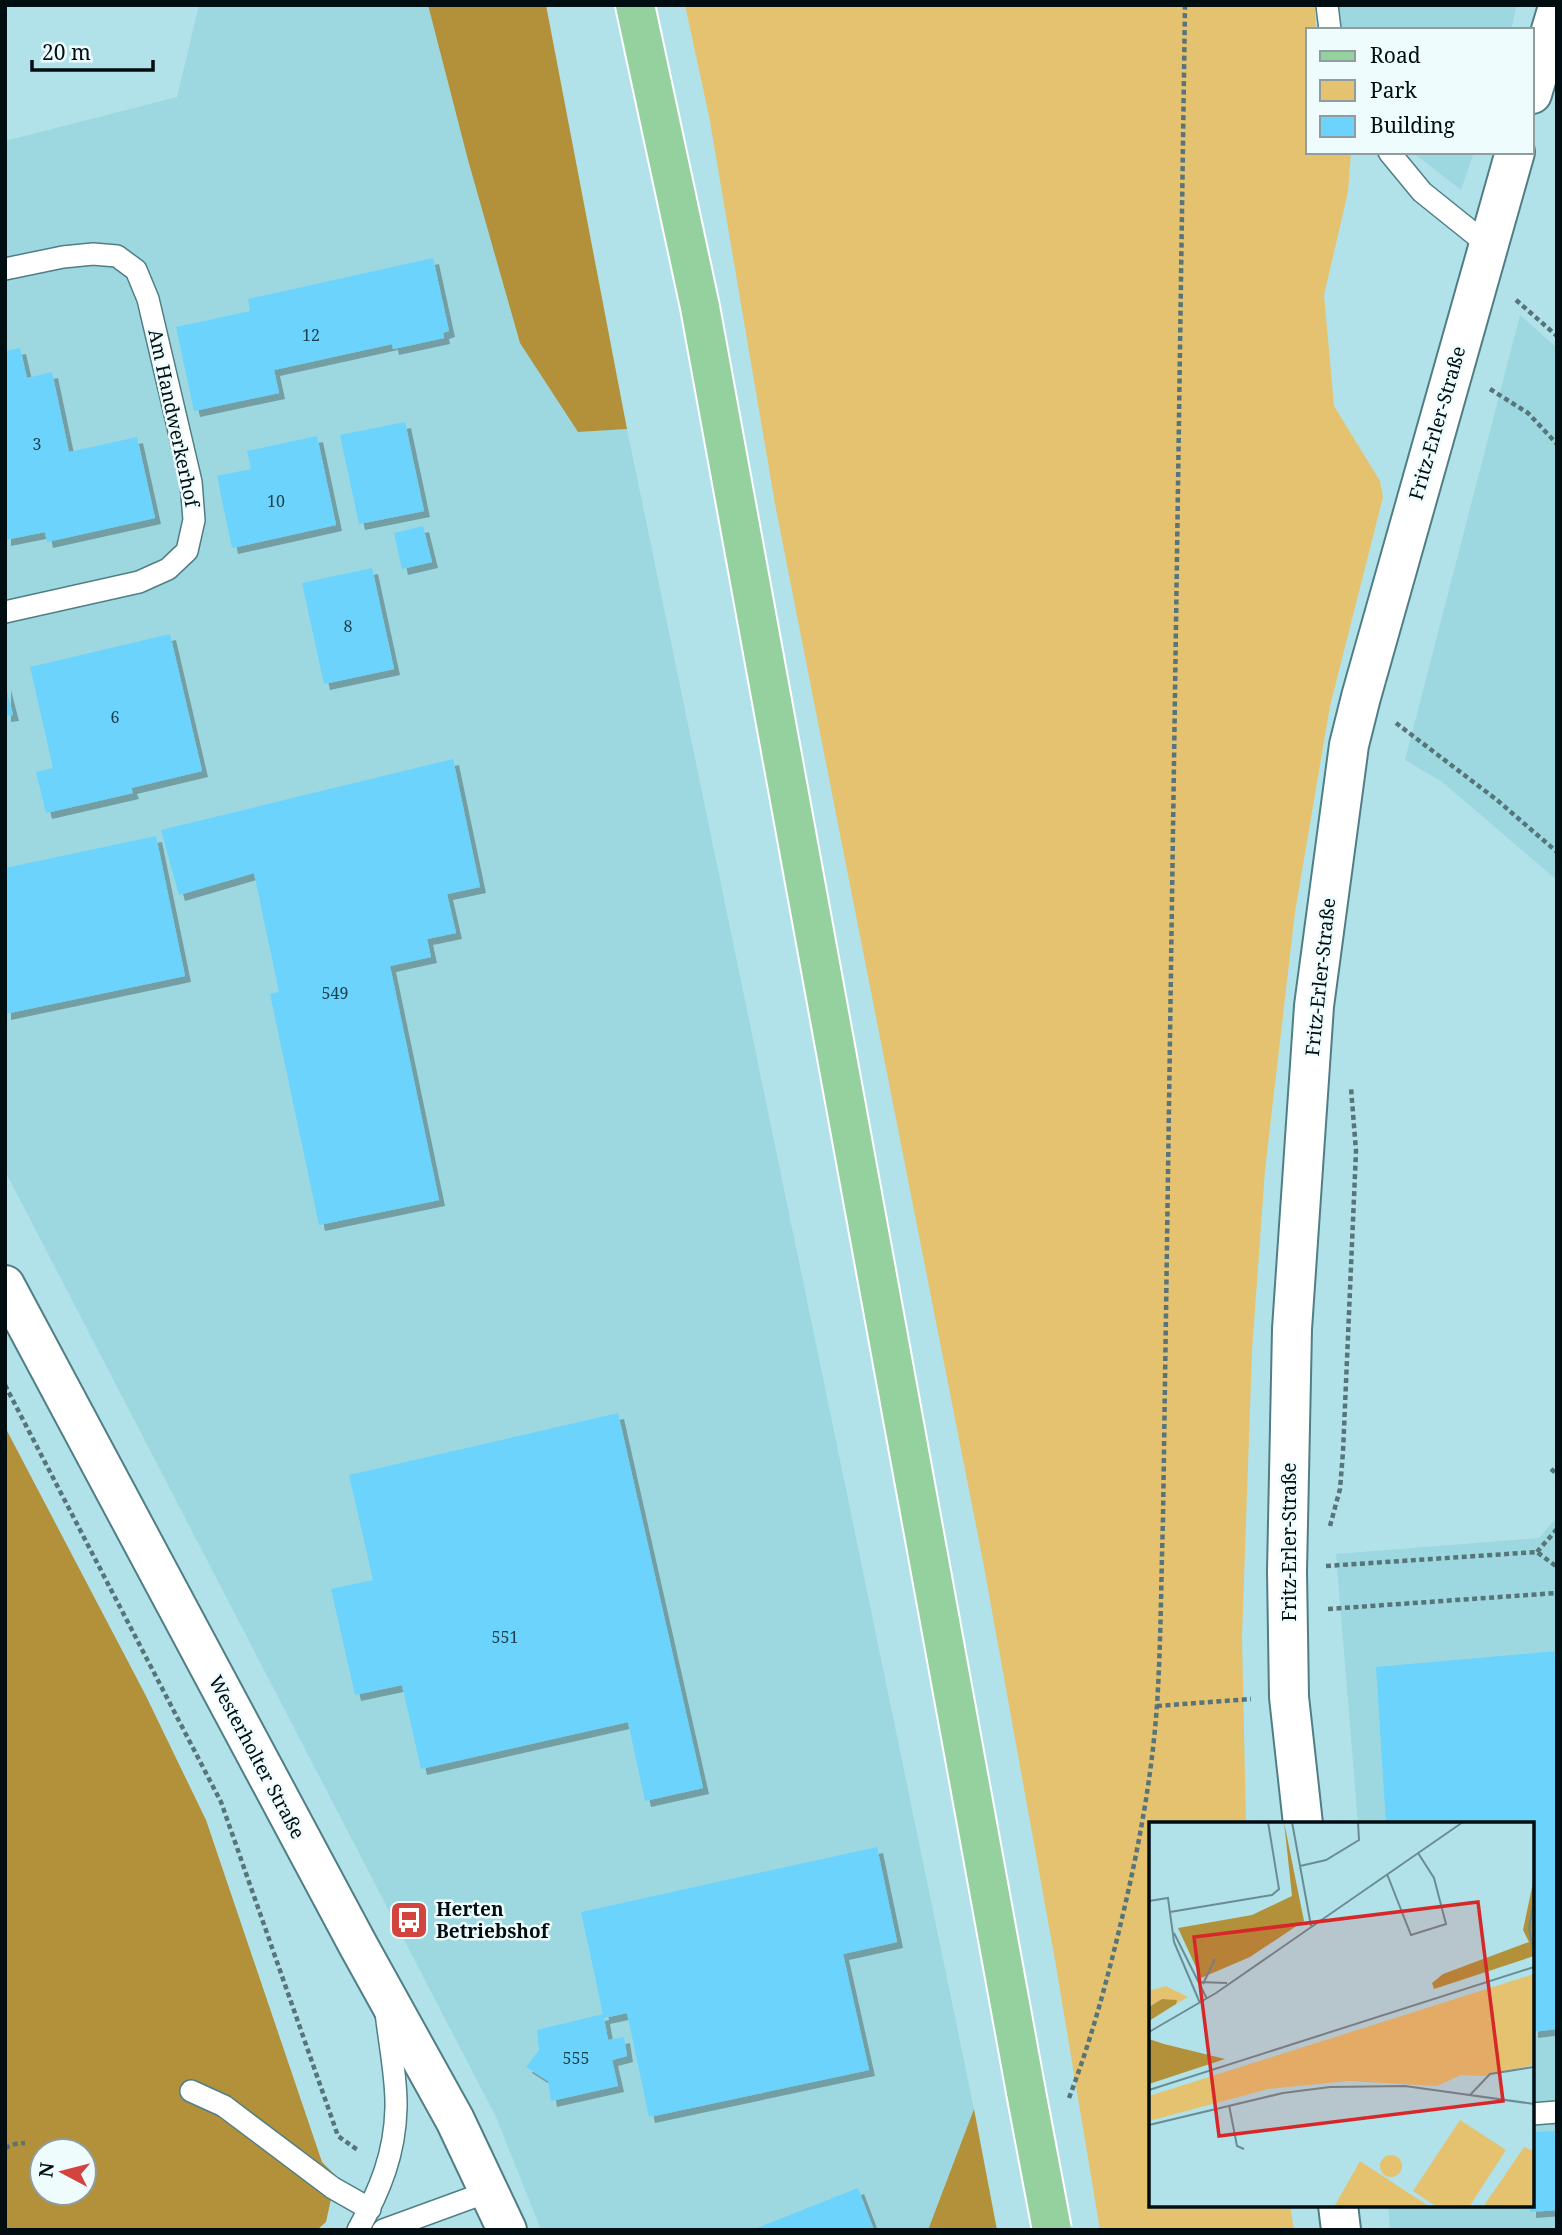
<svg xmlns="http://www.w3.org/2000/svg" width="1562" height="2235" font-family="'Noto Serif',serif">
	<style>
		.built { fill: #9dd8e0 }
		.green { fill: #e5c270 }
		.forest { fill: #b3913b; fill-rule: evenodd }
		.building { fill: #6cd3fc; filter: url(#shadow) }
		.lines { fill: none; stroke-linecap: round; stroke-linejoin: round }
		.service-casing { stroke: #507e85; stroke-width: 24 }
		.minor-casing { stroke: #507e85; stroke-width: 42 }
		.tertiary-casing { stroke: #507e85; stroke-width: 42 }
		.primary-casing { stroke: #fff; stroke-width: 42 }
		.path { stroke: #567479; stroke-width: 4.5; stroke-dasharray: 5 3.5; stroke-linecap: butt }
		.service { stroke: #fff; stroke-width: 21 }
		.minor { stroke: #fff; stroke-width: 38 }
		.tertiary { stroke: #fff; stroke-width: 38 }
		.primary { stroke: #95d19f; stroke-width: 38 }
		.primary-bridge-casing { stroke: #fff; stroke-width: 42; stroke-linecap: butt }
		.primary-bridge { stroke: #95d19f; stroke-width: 38 }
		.labels { text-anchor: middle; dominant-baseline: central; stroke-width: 5; stroke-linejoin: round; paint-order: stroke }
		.number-label { font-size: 16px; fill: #1b3f4c }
		.street-label { font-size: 19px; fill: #000e11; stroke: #eefcfe }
		.poi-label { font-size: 19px; font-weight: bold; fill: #000e11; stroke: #eefcfe; text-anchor: start }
		.inset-road { fill: none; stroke: #6a8d93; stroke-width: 2 }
		.view { fill: #d62828; fill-opacity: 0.15; stroke: #d62828; stroke-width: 3.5 }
		.inset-edge { fill: none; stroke: #000e11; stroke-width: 3.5 }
	</style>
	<defs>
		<filter id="shadow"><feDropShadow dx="6" dy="6" stdDeviation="0" flood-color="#0004"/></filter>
	</defs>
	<rect width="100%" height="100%" fill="#b1e2e9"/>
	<!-- built -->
	<path class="built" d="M199,5h229l40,155 110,272 49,-3 347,1680 -46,121h-387l-45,-113 -491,-946v-1030l172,-44z
		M1335,5h182l-6,25h-174z
		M1412,152h62l-13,38z
		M1520,315l37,33v532l-115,-98 -37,-22z
		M1557,1517v713h-167l-2,-25h144v-381h-174l-22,-270 203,-16z"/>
	<!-- green -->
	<path class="green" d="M685,5h630l1,25h-8v122h43l-3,40 -24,103 10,111 46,75 3,16 -53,209 -35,206 -30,258 -13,181 -10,286 4,187h-95v381h139l4,25h-194l-45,-270 -73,-404 -207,-1052 -66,-388z"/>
	<!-- forest -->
	<path class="forest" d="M428,5h118l81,424 -49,3 -58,-89 -52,-183z
		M5,1427l140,267 61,126 116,342 14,14 -10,46 -9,8h-312zM42,2151h42v42h-42z
		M974,2109l23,121h-69z"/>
	<!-- building -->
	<path class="building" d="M433,258l16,73 -6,2 1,5 -51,11 -1,-5 -118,26 5,23 -85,18 -18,-84 74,-16 -2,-12z
		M20,348l7,30 25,-6 17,80 68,-15 18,81 -108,24 -2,-10 -40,8v-189z
		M405,422l19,89 -65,13 -19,-89z
		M317,436l19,89 -104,23 -15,-72 34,-7 -4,-18z
		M423,526l9,36 -30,7 -8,-36z
		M372,568l22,101 -70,15 -22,-101z
		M170,634l32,137 -71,17 2,5 -87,20 -10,-41 17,-4 -23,-101z
		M5,684l8,31 -8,1z
		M453,759l27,128 -33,7 9,39 -29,6 4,18 -41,9 49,234 -120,25 -49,-231 9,-2 -25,-119 -75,22 -18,-65z
		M156,836l29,140 -180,38v-146z
		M618,1413l85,375 -58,13 -17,-79 -207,47 -19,-84 -47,10 -24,-106 42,-9 -24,-105z
		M1557,1651v378l-25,3v-208h-146l-10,-157z
		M877,1847l20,95 -54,12 26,116 -220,47 -22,-104 -23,5 4,22 16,-3 3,19 -15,4 6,26 -67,15 -3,-20 -22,-14 13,-17 -2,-20 66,-16 -22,-102z
		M1557,2131v79l-27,2v-7h2v-73z
		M858,2188l16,42h-122z"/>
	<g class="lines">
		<defs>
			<path id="service" d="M1327,5l3,25
				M1389,152l33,40 66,53
				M5,269l58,-12 30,-3 24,2 19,14 12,29 43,183 3,38 -7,31 -19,18 -29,13 -134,30
				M191,2091l33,15 109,82 37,21
				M1532,2114l25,-2
				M358,2230c22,-40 37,-76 38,-122 1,-29 -7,-67 -10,-96
				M383,2230l107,-39"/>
			<path id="minor" d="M1532,94l25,-84
				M1303,1824l-14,-127 -2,-126 5,-242 22,-323 35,-261 12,-48 154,-545
				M1338,2205l3,25"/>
			<path id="tertiary" d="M5,1285l353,660 97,175 52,110"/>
			<path id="primary" d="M635,5l65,302 326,1785"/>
		</defs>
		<!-- service casing -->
		<use href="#service" class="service-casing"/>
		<!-- minor casing -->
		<use href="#minor" class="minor-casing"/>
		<!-- tertiary casing -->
		<use href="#tertiary" class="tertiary-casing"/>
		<!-- primary casing -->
		<use href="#primary" class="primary-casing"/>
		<!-- path -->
		<path class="path" d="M1516,300l41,36
			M1490,389l38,24 29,31
			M1396,723l101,77 60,52
			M5,1385l216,417 117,334 21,15
			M1551,1469l6,5
			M1330,1526l10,-37 3,-37 13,-301 -5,-63
			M1537,1552l20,-23
			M1326,1566l211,-14 20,15
			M1328,1609l229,-16
			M1157,1706l94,-7
			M1069,2098c23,-60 39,-121 54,-184 16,-68 29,-138 34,-209 4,-62 4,-124 6,-186l22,-1514
			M5,2148l10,-4 10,-1"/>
		<!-- service -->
		<use href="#service" class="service"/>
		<!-- minor -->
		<use href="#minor" class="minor"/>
		<!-- tertiary -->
		<use href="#tertiary" class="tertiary"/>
		<!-- primary -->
		<use href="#primary" class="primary"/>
		<defs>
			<path id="primary-bridge" d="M1026,2092l26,138"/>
		</defs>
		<!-- primary-bridge casing -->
		<use href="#primary-bridge" class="primary-bridge-casing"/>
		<!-- primary-bridge -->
		<use href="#primary-bridge" class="primary-bridge"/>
	</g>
	<!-- icons -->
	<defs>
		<symbol id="bus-square" viewBox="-11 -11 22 22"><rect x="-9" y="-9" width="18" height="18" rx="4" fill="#d2443d" stroke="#eefcfe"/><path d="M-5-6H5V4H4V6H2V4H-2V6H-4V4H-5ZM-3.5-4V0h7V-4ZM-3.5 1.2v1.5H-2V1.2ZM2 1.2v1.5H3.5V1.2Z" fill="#fff"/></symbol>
	</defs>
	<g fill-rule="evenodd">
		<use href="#bus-square" x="387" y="1898" width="44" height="44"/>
	</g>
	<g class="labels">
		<!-- number labels -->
		<g class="number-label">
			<text x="311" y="335">12</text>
			<text x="37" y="444">3</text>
			<text x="276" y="501">10</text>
			<text x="348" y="626">8</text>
			<text x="115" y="717">6</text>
			<text x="335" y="993">549</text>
			<text x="505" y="1637">551</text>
			<text x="576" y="2058">555</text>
		</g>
		<!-- street labels -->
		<g class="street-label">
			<text transform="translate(174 418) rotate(78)">Am Handwerkerhof</text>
			<text transform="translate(1437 423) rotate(-74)">Fritz-Erler-Straße</text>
			<text transform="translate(1320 977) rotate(-84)">Fritz-Erler-Straße</text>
			<text transform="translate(1289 1542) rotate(-90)">Fritz-Erler-Straße</text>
			<text transform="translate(257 1757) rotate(62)">Westerholter Straße</text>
		</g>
		<!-- poi labels -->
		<g class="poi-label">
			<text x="436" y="1909">Herten<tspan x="436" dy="22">Betriebshof</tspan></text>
		</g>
	</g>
	<!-- overview -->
	<g transform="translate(1149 1822)">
		<rect width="385" height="385" fill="#b1e2e9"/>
		<path d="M385,152v91l-50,11 -23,-1 -24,11 -88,-5 -81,8 -119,32v-25zM17,164l22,11 -12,7v-4l-14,-1 -13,8v-16zM311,298l46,30 -37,57h-32l-24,-16zM375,325l10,4v56h-51zM231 344a11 11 0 1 1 22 0a11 11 0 1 1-22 0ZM211,339l41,27 29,19h-96z" fill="#e5c270"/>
		<path d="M135,0l20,99 -54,36 -49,21 -23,-50 74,-13 40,-19zM385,56v78l-100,33 -2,-6 11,-9 86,-32 -6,-12zM13,177l15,1 -1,4 -27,17v-14zM0,217l15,5 61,15 -76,25z" fill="#b3913b"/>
		<path class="inset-road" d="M143,0l19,104M151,44l26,-6 33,-20 -1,-18M238,52l24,61 35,-11 -12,-46 -16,-25M385,77l-5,29 5,27M0,79l19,-3 6,44 26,61M21,90l102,-17 7,-6 -11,-67M25,111l33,66M50,160l28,1M54,162l12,-25M0,210l67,-39 247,-171M0,268l385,-123M321,273l20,-21 44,-7M80,283l8,41 7,3M0,303l134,-32 47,-6 75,-1 129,18"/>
		<path class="view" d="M329,80l25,199 -284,35 -25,-199z"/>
		<rect width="385" height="385" class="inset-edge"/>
	</g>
	<!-- border -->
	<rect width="1562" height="2235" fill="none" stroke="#000e11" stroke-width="14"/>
	<!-- legend -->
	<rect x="1306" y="28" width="228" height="126" fill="#eefcfe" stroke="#8f9d9f" stroke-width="2"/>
	<rect x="1320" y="51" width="35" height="10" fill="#95d19f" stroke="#8f9d9f" stroke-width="2"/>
	<text x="1370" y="63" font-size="21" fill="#000e11">Road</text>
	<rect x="1320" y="80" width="35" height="21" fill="#e5c270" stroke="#8f9d9f" stroke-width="2"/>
	<text x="1370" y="98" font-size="21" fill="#000e11">Park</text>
	<rect x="1320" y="116" width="35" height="21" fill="#6cd3fc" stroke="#8f9d9f" stroke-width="2"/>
	<text x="1370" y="133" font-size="21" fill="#000e11">Building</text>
	<!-- north arrow -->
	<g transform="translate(63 2172) rotate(277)"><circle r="33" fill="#eefcfe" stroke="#8f9d9f" stroke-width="2"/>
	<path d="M0-5L12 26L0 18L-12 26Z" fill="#d2443d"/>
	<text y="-10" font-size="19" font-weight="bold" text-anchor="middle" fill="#000e11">N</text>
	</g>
	<!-- scale -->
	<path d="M32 60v10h121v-10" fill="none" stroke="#000e11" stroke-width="3.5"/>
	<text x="42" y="60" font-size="21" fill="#000e11" stroke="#eefcfe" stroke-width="5" paint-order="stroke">20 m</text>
</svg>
